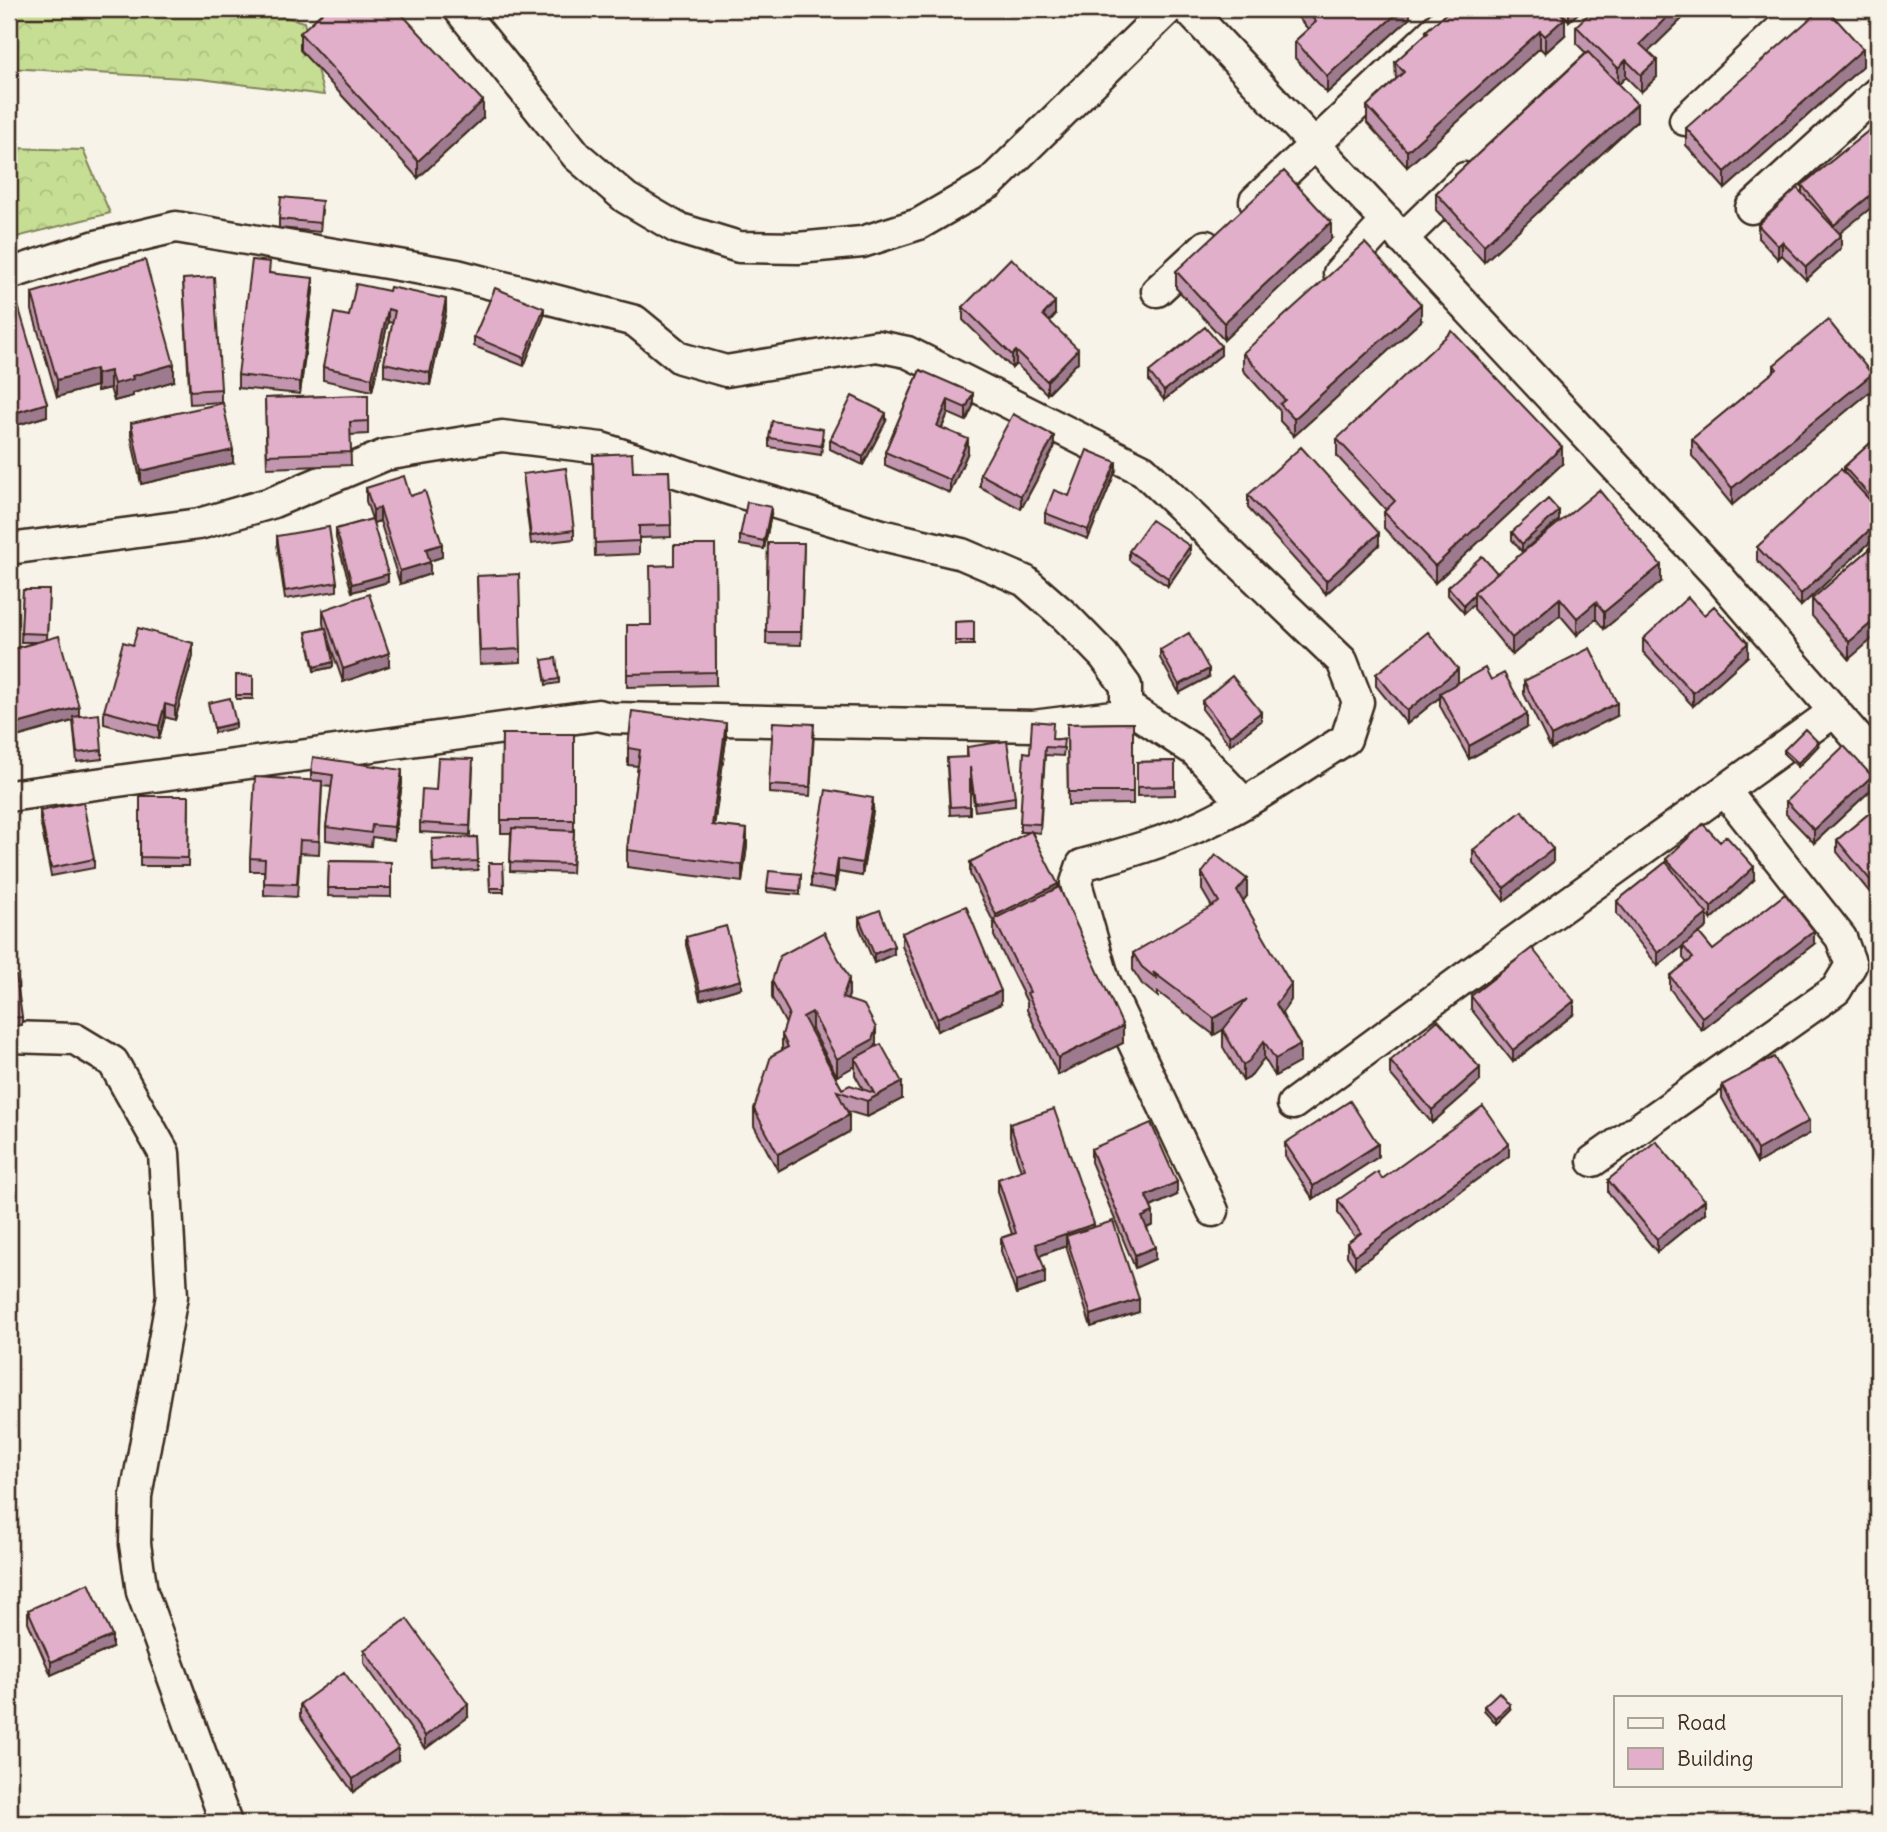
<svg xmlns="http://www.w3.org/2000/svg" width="1887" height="1832" font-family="Delius,sans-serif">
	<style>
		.forest { fill: url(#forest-crowns); stroke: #808459; stroke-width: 2 }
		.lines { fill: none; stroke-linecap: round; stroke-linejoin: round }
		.minor-casing { stroke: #3b2a1e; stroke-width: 35 }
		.minor { stroke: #f7f3e8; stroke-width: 30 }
		.wall { fill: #c296af; stroke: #3b2a1e; stroke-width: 2; fill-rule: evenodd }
		.shaded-wall { fill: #9e7a8e; stroke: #3b2a1e; stroke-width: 2 }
		.building { fill: #e2afcb; stroke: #3b2a1e; stroke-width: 2 }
	</style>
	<defs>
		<pattern id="forest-crowns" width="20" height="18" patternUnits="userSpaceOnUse" patternTransform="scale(1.75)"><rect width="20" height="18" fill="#c6de94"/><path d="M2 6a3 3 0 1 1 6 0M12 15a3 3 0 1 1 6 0" fill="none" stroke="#abbf7f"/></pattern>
	</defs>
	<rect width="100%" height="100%" fill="#f7f3e8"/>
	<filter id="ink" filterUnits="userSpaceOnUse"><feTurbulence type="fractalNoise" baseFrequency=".0143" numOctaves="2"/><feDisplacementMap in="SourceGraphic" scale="14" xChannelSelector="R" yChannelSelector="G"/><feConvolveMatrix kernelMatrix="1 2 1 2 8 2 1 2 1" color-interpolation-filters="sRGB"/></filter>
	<g filter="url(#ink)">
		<!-- forest -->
		<path class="forest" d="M9,9h245l50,13 20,73 -123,-16 -192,-11z
			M9,148l74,2 27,63 -101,26z"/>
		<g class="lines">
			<defs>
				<path id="minor" d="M459,9l118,147 49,42 51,30 62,19 59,1 64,-6 57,-18 71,-41 178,-174
					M1188,9l529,566 161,187
					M1685,120l117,-111
					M1255,201l203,-192
					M1751,208l127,-116
					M1402,239l63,-61
					M1339,273l48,-52
					M9,274l87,-28 80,-19 281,48 178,46 45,37 46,13 151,-25 30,6 236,118 199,191 16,41 -12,37c-47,29 -93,62 -142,85 -39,18 -81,30 -122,41l-6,18 28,97 109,231
					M1157,291l49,-45
					M9,549l190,-25 72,-21 114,-48 117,-19 99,12 131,42 150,45 80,19 63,27 41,36 38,39 22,30v20l-5,9 -88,11 -422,-8 -13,-3 -589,81
					M1126,706l69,45 49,52
					M9,1037l66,2 38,23 51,91 8,143 -36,200 -1,48 7,48 84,231
					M1293,1104l175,-129 367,-264
					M1593,1161l243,-171 15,-25 -10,-27 -116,-147"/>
			</defs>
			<!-- minor casing -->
			<use href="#minor" class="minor-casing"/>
			<!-- minor -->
			<use href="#minor" class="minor"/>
		</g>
		<!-- wall -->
		<path class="wall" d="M271,9h13l-8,6z
			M1295,9h115v9l-83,75 -32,-35v-17l13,-12 -13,-15z
			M1451,9l114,26 -20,18 -5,-5 -133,119 -40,-44v-17l29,-26 -1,-18 31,-28v-3z
			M1559,9h24l-14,12z
			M1692,9l-44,43 9,25 -16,15 -15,-15 -7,7 18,37 -153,141 -48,-52v-17l150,-140 -10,-10v-17z
			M300,33l183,85 -65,60 -118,-128z
			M1863,66l-138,123 -39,-44v-17z
			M1878,123v79l-39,31 2,15 -35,32 -24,-25 -4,4 -20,-21v-13l44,-32v-8z
			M322,210l-2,22 -41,-4v-9z
			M1331,239l-107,101 -48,-52v-17z
			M270,273l43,17 -13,104 -62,-6v-13z
			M183,279l38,110v13l-31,2z
			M389,291l57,20 -16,74 -46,-9v-13l9,-40 -5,-1 -16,69 -49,-11v-13l26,-51z
			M32,293l142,88 -41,12v3l-19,5 -4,-13 -13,3 -1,-5 -39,11 -25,-87z
			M9,304l38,112 -36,11 -2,-7z
			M963,307l92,8 -5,6 28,41 -31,32 -31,-30 -4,4 -49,-48z
			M544,316l-20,50 -50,-20v-9z
			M1421,321l-127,115 -14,-15v-10l-37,-41v-17z
			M1221,355l-57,45 -15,-19v-9z
			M1774,365l98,25 -140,115 -40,-49v-17l82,-67z
			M920,370l53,36 -7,15 -18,-8 -6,15 26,24 -18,41 -65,-28v-13z
			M368,395v39l-18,1 1,30 -84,3 -2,-70z
			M886,421l-23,44 -33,-16v-9z
			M131,423l102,40 -92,21 -10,-48z
			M1878,436v99l-77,71 -44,-46v-13l87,-75v-5z
			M769,438h54l-2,17 -52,-8z
			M1337,439l225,25 -127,119 -51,-55v-16l2,-2 -49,-54z
			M1054,448l-33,61 -41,-22v-13z
			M593,455l40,17 36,-1 2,66 -32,1v16l-44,2z
			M1116,470l-28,69 -43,-17v-9l24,-17z
			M523,474l51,56v9l-43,5 -8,-62z
			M366,488l44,8 32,61 -12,4v13l-30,10 -20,-63 -7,2 15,59 -36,10 -16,-54v-9l36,-10 -6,-18z
			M1248,495l131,50 -53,49 -78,-86z
			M771,515l-7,34 -24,-4v-9z
			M1559,520l-37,32 -10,-12v-8z
			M277,536l60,46v9l-52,8 -8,-55z
			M1878,542l-29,117 -37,-43v-17z
			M768,543h36l-3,102 -35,-1z
			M715,545l1,140 -89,2v-62h24l23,-60z
			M1129,551l61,3 -22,32 -39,-26z
			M1497,573l164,9 -57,47 -8,-10 -19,16 -17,-20 -48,40 -38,-46v-5l-10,9 -16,-18v-8z
			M477,576l44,73v13l-41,2z
			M23,590h26l-2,49 32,77 23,34v9l-25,3 -4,-41 -60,17 -4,-16v-72l28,-8h-16z
			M323,610l66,56 -46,16 -15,-43 5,28 -19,4 -8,-39 18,-4 -1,-5z
			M1704,615l44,41 -55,50 -50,-54v-13z
			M974,621v24h-19v-23z
			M133,645l60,11 -18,64 -10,-3 -6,22 -55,-15v-13z
			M1160,650l49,27 -30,16 -19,-35z
			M542,660l17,19v4l-13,2z
			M1376,674l82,8 -3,2 72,43 -58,32 -29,-53v-9l-33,27 -31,-38z
			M236,675l17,1v23h-17z
			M1524,681l93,35 -66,33 -27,-55z
			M1202,701l59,20 -31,24 -28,-36z
			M1133,723v81l-65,1 -1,-81z
			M814,733l-4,63 -41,-3v-8z
			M502,734h72v98l-2,41 -62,-2 1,-38h-10z
			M1052,739l12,9 -1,8 -18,-1 -5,78 -8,-1 26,56 65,155 -65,32 -31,-65v-8l-33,-66v-13l-24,-49v-12l59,-30h-9v-9l10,-70z
			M726,740l-12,85 33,21 -5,36 -115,-15v-17l11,-84 -10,-1v-17z
			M1818,746l-20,21 -14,-13v-4z
			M967,747l48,50v9l-40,5 -5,-34v37l-20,1 -3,-49 20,-9z
			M1175,761v34l-38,1v-34z
			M473,768l-3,67 -50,-3v-9l16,-33z
			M311,772l91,11 -8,57 -22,-3 -1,9 -45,-6v-13l6,-40 -10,-1 -3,68 -19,-1 -3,44 -33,-2v-24h-14v-13l61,-78z
			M1872,789l-58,54 -28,-29v-13z
			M140,796h49l-1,70h-48z
			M1878,806v82l-7,6 -34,-42v-12z
			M40,811l54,48v9l-43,8 -11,-56z
			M873,811l-11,65 -24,-4 -3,19 -24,-4v-12z
			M477,837l1,33 -45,2 -1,-33z
			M1473,850l80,12 -49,39 -31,-38z
			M1666,859l88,21 -43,40 -4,-5v12l-49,39 -41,-52v-13l49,-39z
			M329,861l62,1v35l-63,-1z
			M489,863h14l1,29h-14z
			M1202,873l45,23 -4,5 48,99 -9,13 18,49 -25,14 -11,-18 -15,20 -6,3 -20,-34v-18l-9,6 -56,-43v5l-16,-13 -9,-14v-17l79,-46 -10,-17z
			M801,874l-1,21 -33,-3v-4z
			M859,918l35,36 -20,9 -15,-37z
			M902,933l99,71 -64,27 -35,-85z
			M686,937l55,51 -41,12 -14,-55z
			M1814,944l-112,86 -32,-41v-13l17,-13 -4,-5v-12l30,4z
			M9,977l13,40v8l-13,2z
			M772,981l77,14 -2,5 29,44 -1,4 27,51 -35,18 -20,-6 2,21 -71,39 -24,-45v-17l28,-59v-15l4,-11 -14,-26zM812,1029l25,47 18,-10v9l8,14h-21l-32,-59z
			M1471,996l103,18 -61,48 -42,-53z
			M1390,1061l90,20 -48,42 -42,-49z
			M1722,1085l87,49 -52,29 -35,-65z
			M1010,1124l84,103 45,85 -48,15 -25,-81 -27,10 6,28 -29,10 -15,-43v-13l11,-4 -14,-42v-13l23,-8 -11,-34z
			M1285,1143l93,14 -65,42 -28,-43z
			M1091,1149l86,46 -26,12 2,18 -6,3 8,31 -20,9 -44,-106z
			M1509,1156l-154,112 -8,-12v-13l8,-6 -17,-24v-13l44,-21z
			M1608,1180l97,33 -48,39 -49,-59z
			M28,1610l84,38 -61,27 -23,-53z
			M364,1650l104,67 -43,32 -61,-86z
			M300,1704l98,56 -45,32 -53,-75z
			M1484,1706l26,3 -14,14 -12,-13z"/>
		<!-- shaded-wall -->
		<path class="shaded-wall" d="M276,9h8l-8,6z
			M1402,9h8v9l-83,75v-17z
			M1569,9h14l-14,12z
			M1675,9h17l-52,51v-16z
			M1565,18v17l-20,18v-17z
			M1540,31v17l-133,119v-16z
			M1863,49v17l-138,123v-17z
			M1626,60v17l-8,8v-17z
			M1657,60v17l-16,15v-17z
			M483,101v17l-65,60v-17z
			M1637,104v17l-153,141v-17z
			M1878,189v13l-44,36v-13z
			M1331,222v17l-107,101v-17z
			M1841,235v13l-35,32v-13z
			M1782,242v13l-4,4v-13z
			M313,278v12l-13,104v-12z
			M446,299v12l-16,74v-12z
			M1055,302v13l-12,13v-13z
			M1421,304v17l-127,115v-17z
			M544,308v8l-20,50v-8z
			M388,309v13l-16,69v-13z
			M1221,346v9l-57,45v-9z
			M1078,349v13l-31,32v-13z
			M1016,351v13l-4,4v-13z
			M174,364v17l-41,12v3l-19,5v-17l18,-8z
			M96,369v17l-39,11v-17z
			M110,371v17l-13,3v-17z
			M1872,374v16l-140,115v-17z
			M973,393v13l-7,15v-13z
			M948,400v13l-11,26v-13z
			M47,403v13l-36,11v-13z
			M886,413v8l-23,44v-8z
			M1054,436v12l-33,61v-13z
			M968,439v13l-18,41v-13z
			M1562,447v17l-127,119v-17z
			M233,450v13l-92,21v-13z
			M1116,462v8l-28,69v-9z
			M771,507v8l-7,34v-8z
			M380,508v13l-7,2v-13z
			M1559,511v9l-37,32v-8z
			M1878,522v13l-77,71v-12z
			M1379,533v12l-53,49v-13z
			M442,544v13l-16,5v-13z
			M1190,546v8l-22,32v-8z
			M430,562v12l-30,10v-13z
			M1661,565v17l-57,47v-17z
			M388,574v8l-36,10v-8z
			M1474,595v9l-10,9v-8z
			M1560,598v17l-48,40v-17z
			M1596,602v17l-19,16v-17z
			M1878,617v17l-29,25v-17z
			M193,643v13l-18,64v-13z
			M1748,643v13l-55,50v-13z
			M389,653v13l-46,16v-13z
			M333,662v5l-19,4v-4z
			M1209,669v8l-30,16v-8z
			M1458,669v13l-17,13 -1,-2v4l-33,27v-13z
			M1617,703v13l-66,33v-13z
			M165,704v13l-6,22v-13z
			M79,707v12l-66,19v-13z
			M1261,712v9l-31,24v-9z
			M1527,714v13l-58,32v-13z
			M236,723v5l-22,5v-5z
			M726,723v17l-14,102v-17z
			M1818,742v4l-20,21v-4z
			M402,770v13l-8,57v-13z
			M1872,776v13l-58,54v-13z
			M873,798v13l-11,65v-13z
			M747,829v17l-5,36v-17z
			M1553,849v13l-49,39v-13z
			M838,859v13l-3,19v-12z
			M1754,867v13l-43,40v-13z
			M1878,876v12l-7,6v-13z
			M1247,879v17l-10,12v-17z
			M1058,884v13l-62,26v-8z
			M1707,914v13l-49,39v-13z
			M1814,931v13l-112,86v-13z
			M894,946v8l-20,9v-9z
			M849,978v17l-7,20v-17z
			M741,980v8l-41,12v-9z
			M1291,984v16l-15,21v-17z
			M1001,991v13l-64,27v-13z
			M1247,999v17l-33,19v-17z
			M1574,1001v13l-61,48v-12z
			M812,1012v17l-9,5v-17z
			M1123,1026v17l-65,32v-17z
			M876,1028v16l-4,13 -17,1v8l-18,10v-17z
			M1264,1041v17l-15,20 -6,3v-16z
			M1300,1045v17l-25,14v-17z
			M1480,1068v13l-48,42v-13z
			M902,1082v17l-35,18v-16z
			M849,1115v17l-71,39v-17z
			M1809,1121v13l-52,29v-13z
			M1378,1144v13l-65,42v-13z
			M1509,1144v12l-154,112v-13z
			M1177,1182v13l-31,14v-13z
			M1705,1200v13l-48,39v-13z
			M1153,1212v13l-11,5v-13z
			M1094,1224v13l-28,-1v10l-30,11v-13z
			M1155,1247v12l-20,9v-13z
			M1045,1271v13l-29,10v-13z
			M1139,1299v13l-48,15v-12z
			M112,1636v12l-61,27v-13z
			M468,1704v13l-43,32v-13z
			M1510,1705v4l-14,14v-5z
			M398,1748v12l-45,32v-13z"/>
		<!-- building -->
		<path class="building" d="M326,9h71l86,92 -65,60 -118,-128z
			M1305,9h97l-75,67 -32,-35 21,-19z
			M1451,9h106l8,9 -20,18 -5,-5 -133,120 -40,-45 37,-34 -9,-10 33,-30 -2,-1z
			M1594,9h81l-35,35 17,16 -16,15 -15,-15 -8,8 -42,-42z
			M1821,9h6l36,40 -138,123 -39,-44z
			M1588,52l49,52 -153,141 -48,-52z
			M1878,123v66l-44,36 -32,-40z
			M1284,171l47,51 -107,101 -48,-52z
			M1797,188l44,47 -35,32 -24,-25 -4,4 -20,-21z
			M281,197l41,4 -2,22 -41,-4z
			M1365,243l56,61 -127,115 -14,-15 5,-4 -42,-47z
			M1011,258l44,44 -12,13 35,34 -31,32 -31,-30 -4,4 -49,-48z
			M145,260l29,104 -42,12 1,3 -19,5 -4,-13 -13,3 -1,-5 -39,11 -25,-87z
			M252,260l18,2 -1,11 44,5 -13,104 -62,-7z
			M214,277l7,112 -31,2 -7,-112z
			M356,284l33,7 1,-4 56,12 -16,74 -46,-10 11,-52 -7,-2 -16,69 -49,-11 11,-54 15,3z
			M495,288l49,20 -20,50 -50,-21z
			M17,302l30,101 -36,11 -2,-7v-103z
			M1828,320l44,54 -140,114 -40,-49 85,-70 -3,-4z
			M1205,327l16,19 -57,45 -15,-19z
			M1452,331l110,116 -127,119 -51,-54 11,-11 -58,-62z
			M920,370l53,23 -7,15 -18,-8 -11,26 31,13 -18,41 -65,-28z
			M368,395v26l-18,1 1,30 -84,3 -2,-57z
			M852,396l34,17 -23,44 -33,-17z
			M223,403l10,47 -92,21 -10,-48z
			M1013,414l41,22 -33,60 -41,-22z
			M772,421l51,8 -2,17 -52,-8z
			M1878,436v69l-34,-38z
			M1301,447l78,86 -53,48 -78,-86z
			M1087,450l29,12 -28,68 -43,-17 9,-23 15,6z
			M632,453l1,19 36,-1 2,54 -32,1v15l-44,2 -2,-88z
			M566,468l8,62 -43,6 -8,-62z
			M1841,469l37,40v13l-77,72 -44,-47z
			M404,476l6,20 15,-5 17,53 -16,5 4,13 -30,9 -20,-63 -7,2 -7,-22z
			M1599,490l62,75 -57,47 -8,-10 -19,16 -17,-20 -48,40 -38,-46z
			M1548,499l11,12 -37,33 -10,-12z
			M747,502l24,5 -7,34 -24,-5z
			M372,519l16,55 -36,10 -16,-55z
			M1151,520l39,26 -22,32 -39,-27z
			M329,527l8,55 -52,9 -8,-55z
			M1878,542v75l-29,25 -37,-43z
			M768,543h36l-3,89h-35z
			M674,545h41l1,127 -89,2v-49h24l-1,-59 24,-1z
			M1482,556l15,17 -23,19v3l-10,10 -16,-18z
			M519,574l2,75 -41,2 -3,-75z
			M23,590h26l-2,44 -26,-1z
			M9,593h1l-1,48z
			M369,594l20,59 -46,16 -20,-59z
			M1688,597l16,18 10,-9 34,37 -55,50 -50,-54z
			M974,621v20h-19v-19z
			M138,628l55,15 -18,64 -10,-3 -6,22 -55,-15 19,-69 10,3z
			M326,628l7,34 -19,5 -8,-35z
			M1428,632l30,37 -51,42 -31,-37z
			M1189,633l20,36 -30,16 -19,-35z
			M59,636l20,71 -66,18 -4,-15v-60z
			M1590,648l27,55 -66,33 -27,-55z
			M556,658l3,21 -13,2 -4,-21z
			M1485,668l6,12 13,-7 23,41 -58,32 -29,-53z
			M236,675l17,1v19h-17z
			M1232,676l29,36 -31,24 -28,-35z
			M230,698l6,25 -22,5 -6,-25z
			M632,711l94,12 -14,102 35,4 -5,36 -115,-15 13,-100 -12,-2z
			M99,714l3,36 -25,3 -4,-36z
			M1032,721l21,2 -1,16 12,1 -1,8 -18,-1 -5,77 -20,-1 4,-71 6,1z
			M773,722l41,2 -4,63 -41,-2z
			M1133,723v69h-65l-1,-68z
			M1805,729l13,13 -20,21 -14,-13z
			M502,734h72v86h-73z
			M1007,741l8,56 -40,6 -5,-36v39l-20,1 -3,-49 21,-1 -1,-10z
			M1844,746l28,30 -58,54 -28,-29z
			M313,757l89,13 -8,57 -22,-2 -1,8 -45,-6 7,-52 -22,-3z
			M438,758l35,1 -3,67 -50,-3 2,-34 14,1z
			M1175,761v25l-38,1v-25z
			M255,777l67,4 -3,60 -19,-1 -3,44 -33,-1 1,-24 -15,-1z
			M826,790l47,8 -11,65 -24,-4 -3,20 -24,-4z
			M140,796h49l-1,62 -48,-1z
			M83,802l11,57 -43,9 -11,-57z
			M1878,806v70l-7,5 -34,-41z
			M1522,811l31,38 -49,39 -31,-38z
			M1703,824l17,18 6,-6 28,31 -43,40 -45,-48z
			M512,828l62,3 -2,33 -62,-2z
			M1031,831l27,53 -62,31 -26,-53z
			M477,837l1,24 -45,2 -1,-24z
			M1216,855l31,24 -10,12 54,93 -15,20 24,41 -25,14 -11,-18 -15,20 -6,4 -20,-35 24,-31 -33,19 -61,-46 5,8 -16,-13 -9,-14 86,-51 -17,-29z
			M329,861l62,1v26h-63z
			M1666,862l41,52 -49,39 -41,-52z
			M489,863h14l1,25h-14z
			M769,871l32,3 -1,17 -33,-3z
			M1059,887l64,139 -65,32 -31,-65 3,-1 -36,-73z
			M1785,894l29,37 -112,86 -32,-41 23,-18 -10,-12 16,-13 14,17z
			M966,906l35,85 -64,27 -35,-85z
			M880,910l14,36 -20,8 -15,-36z
			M726,926l15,54 -41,11 -14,-54z
			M824,932l25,46 -7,20 22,7 12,23 -4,12 -35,19 -25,-47 -9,5 39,72 8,-4 24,8 -19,-35 26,-14 21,38 -35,19 -30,-10 12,24 -71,39 -24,-45 17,-53 17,-9 -6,-12 7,-22 -17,-32 8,-25z
			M1532,948l42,53 -61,49 -42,-54z
			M16,976l6,41 -13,1v-41z
			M1438,1020l42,48 -48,42 -42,-49z
			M1774,1057l35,64 -52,29 -35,-65z
			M1350,1101l28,43 -65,42 -28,-43z
			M1483,1106l26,38 -154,111 -8,-12 14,-10 -23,-33 40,-28 4,7z
			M1054,1109l40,115 -58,20 9,27 -29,10 -15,-43 15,-5 -18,-54 27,-10 -15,-45z
			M1151,1123l26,59 -31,14 7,16 -11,5 13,30 -20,8 -44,-106z
			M1656,1141l49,59 -48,39 -49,-59z
			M1113,1221l26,78 -48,16 -25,-79z
			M89,1583l23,53 -61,26 -23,-52z
			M407,1619l61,85 -43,32 -61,-86z
			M344,1672l54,76 -45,31 -53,-75z
			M1499,1692l11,13 -14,13 -12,-12z"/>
	</g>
	<!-- margin -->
	<rect width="1887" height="1832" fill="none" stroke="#f7f3e8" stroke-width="35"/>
	<rect x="18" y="18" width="1852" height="1797" fill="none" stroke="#3b2a1e" stroke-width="2.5" filter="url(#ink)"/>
	<!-- legend -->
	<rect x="1614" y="1696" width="228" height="91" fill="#f7f3e8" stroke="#aca397" stroke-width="2"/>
	<rect x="1628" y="1718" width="35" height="10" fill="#f7f3e8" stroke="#aca397" stroke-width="2"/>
	<text x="1677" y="1730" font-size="21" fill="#3b2a1e">Road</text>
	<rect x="1628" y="1748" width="35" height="21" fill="#e2afcb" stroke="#aca397" stroke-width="2"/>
	<text x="1677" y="1766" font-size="21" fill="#3b2a1e">Building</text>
</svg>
